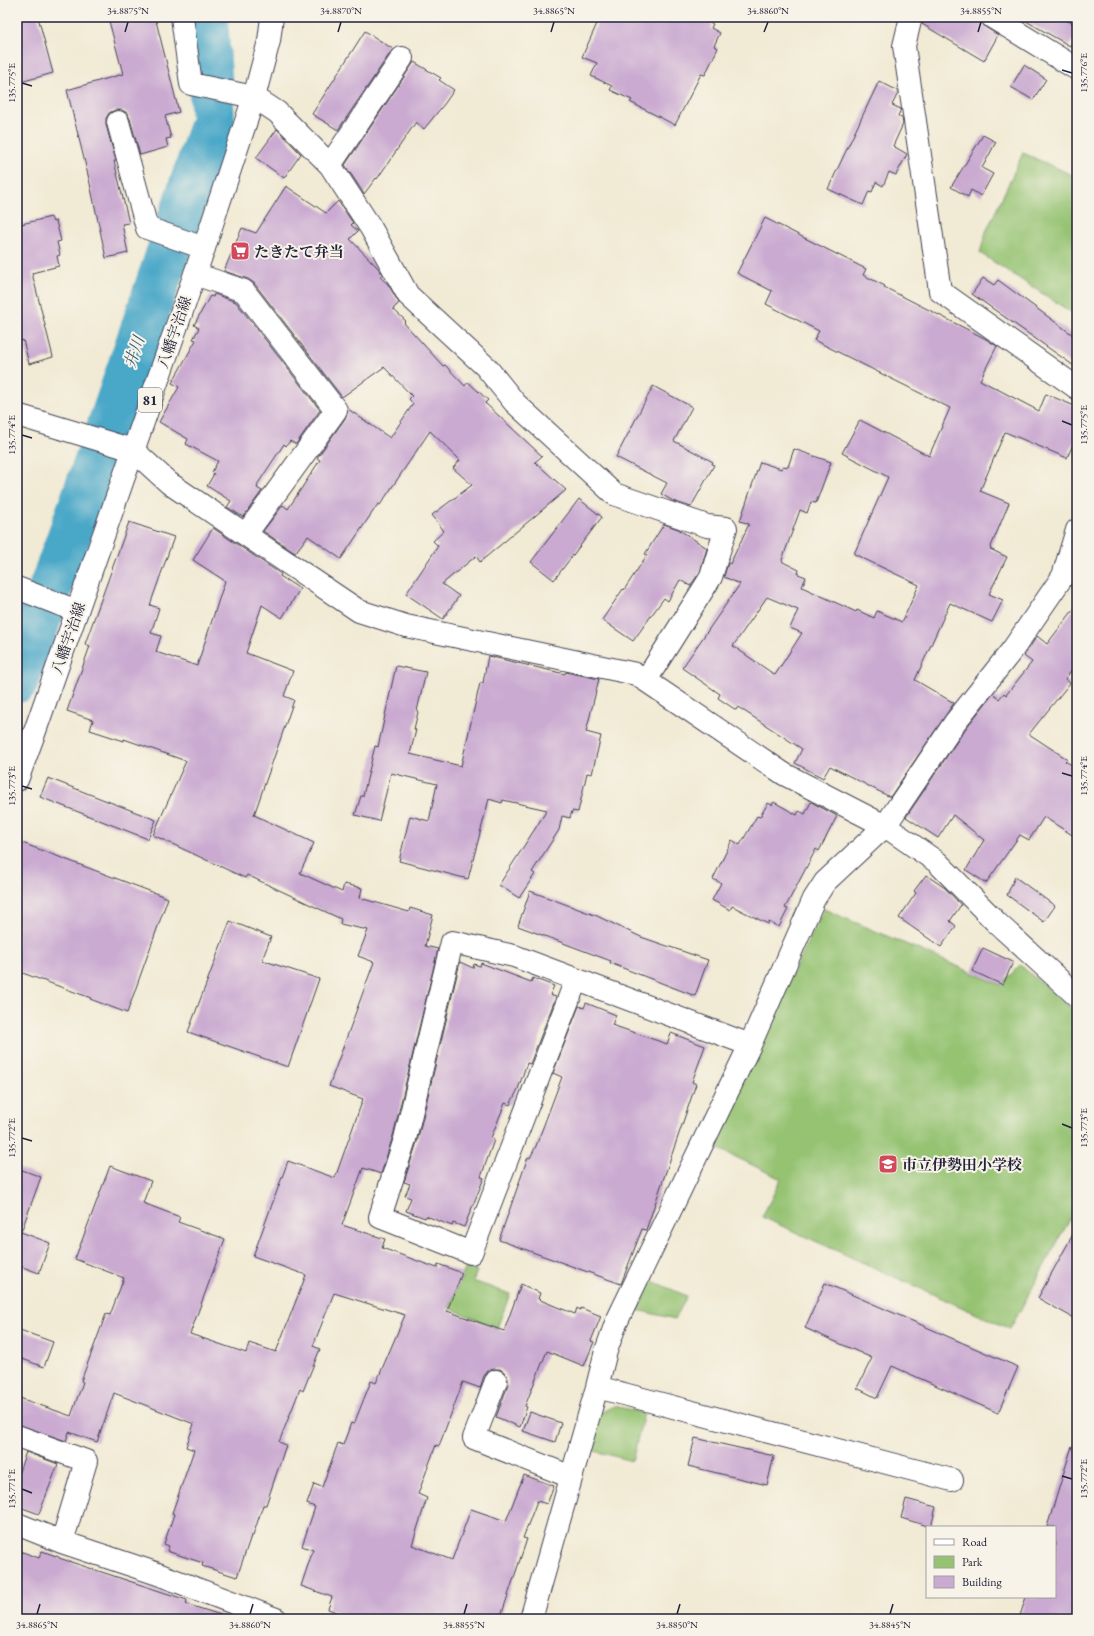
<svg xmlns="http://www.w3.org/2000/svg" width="1094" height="1636" font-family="'EB Garamond','Noto Serif JP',serif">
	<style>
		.green { fill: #95c372; stroke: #5c7256 }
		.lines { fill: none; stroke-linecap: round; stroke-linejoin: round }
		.river { stroke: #49a7c8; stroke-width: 44 }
		.building { fill: #caaad1; fill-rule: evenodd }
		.minor-casing { stroke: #414052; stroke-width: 24 }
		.major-casing { stroke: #414052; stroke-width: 24 }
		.minor { stroke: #fff; stroke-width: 22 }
		.major { stroke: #fff; stroke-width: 22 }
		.ticks { fill: none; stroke: #22223b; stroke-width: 1.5 }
		.labels { text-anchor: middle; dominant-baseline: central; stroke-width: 4; stroke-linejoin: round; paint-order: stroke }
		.shield { fill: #f7f3e8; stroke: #62616f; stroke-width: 1 }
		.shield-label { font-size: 14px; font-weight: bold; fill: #22223b }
		.poi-label { font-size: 15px; font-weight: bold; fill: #22223b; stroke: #f7f3e8; text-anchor: start }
		.street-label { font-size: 15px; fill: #22223b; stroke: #f7f3e8 }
		.water-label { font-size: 16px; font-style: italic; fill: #325773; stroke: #f7f3e8 }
		.neatline { fill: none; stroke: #22223b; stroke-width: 1.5 }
		.ticks-label { font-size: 10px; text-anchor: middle; fill: #22223b }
	</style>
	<rect width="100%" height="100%" fill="#f7f3e8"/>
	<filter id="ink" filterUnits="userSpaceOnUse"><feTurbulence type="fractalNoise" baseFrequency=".025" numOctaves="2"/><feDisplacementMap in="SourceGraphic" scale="8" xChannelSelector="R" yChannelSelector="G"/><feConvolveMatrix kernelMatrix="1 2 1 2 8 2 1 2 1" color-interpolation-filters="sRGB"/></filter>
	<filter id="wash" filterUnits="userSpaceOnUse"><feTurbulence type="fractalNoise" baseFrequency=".012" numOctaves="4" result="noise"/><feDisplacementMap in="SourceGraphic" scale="16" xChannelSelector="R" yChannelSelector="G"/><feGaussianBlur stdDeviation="0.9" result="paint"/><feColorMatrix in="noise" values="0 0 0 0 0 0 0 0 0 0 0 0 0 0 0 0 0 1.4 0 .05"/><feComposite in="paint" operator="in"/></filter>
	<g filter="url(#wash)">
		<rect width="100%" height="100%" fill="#f1ead4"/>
		<!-- green -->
		<path class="green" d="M1023,153l54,24v139l-97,-63 6,-21z
			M824,909l177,76 19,-20 57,48v193l-67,123 -248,-112 19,-38 -72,-35z
			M466,1267l11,4 -4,10 37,13 -13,34 -48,-20z
			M645,1278l42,18 -12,23 -42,-10z
			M614,1406l30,7 -12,48 -45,-12 11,-35z"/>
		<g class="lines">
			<!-- river -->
			<path class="river" d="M17,681l99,-275 97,-286 -7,-103"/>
		</g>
		<g id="blocks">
			<!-- building -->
			<path class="building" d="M17,17h21l15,56 -36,10z
				M108,17h47l24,95 -14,4 6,22 -5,1 2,8 -28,8 -10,-36 -3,-6 -5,-3h-7l-6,3 -3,5v7l10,36h-2l15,62 -7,1 6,29 -22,5 -17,-79 -22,-89 56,-16z
				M600,17h99l14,7 -2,4 9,5 -6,13 4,2 -13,27 -4,-1 -26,51 -45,-23 2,-2 -22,-10 2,-4 -21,-10 6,-13 -15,-6z
				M923,17h52l5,3 5,7 13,8 -14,26 -62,-37z
				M1019,17h42l16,9v8l-7,12z
				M365,31l28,18 -55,81 -26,-16z
				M414,62l27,16 -2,2 15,10 -9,13 -21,26 -8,-7 -39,57 -1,-1 -12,16 -19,-29z
				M1024,65l22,14 -13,21 -22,-13z
				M879,81l19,10v2l-6,12 9,4 -3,7 4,2 1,6 -10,22 14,8 -11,21 -7,-3 -6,14 -7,-4 -4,10 -3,-1 -6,14 -35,-16z
				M277,129l24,25 -17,24 -28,-20z
				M983,135l13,7 -14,26 11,6 -12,22 -10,-6 -3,7 -17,-10z
				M286,186l40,27 12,-12 15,22 -2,2 7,6 -8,8 29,30 3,5 -2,3 8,7 11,19 -6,6 13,12 -2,2 39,43 2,-1 20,21 3,-4 20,18 -3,3 57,53 -7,6 31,28 -86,72 -4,-6 -34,28 17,12 -16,23 -37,-25 32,-48 -5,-5 11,-10 -12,-16 40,-30 -19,-17 7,-8 -30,-29 -50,74 -2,-1 -37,55 -33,-23 -13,17 -32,-22 20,-26 5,4 32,-49 -3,-2 29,-41 2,-8 42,29 23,-34 -4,-5 3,-3 -28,-29 -42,30 -88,-114 -6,-4 -24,-8 18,-43 14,5z
				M51,217l2,5 3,-1 5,20 -4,1 3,13 -3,1 2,10 -27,7 21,84 -24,7 -6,-24 -2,1 -4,-15v-101z
				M765,218l101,51 -3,6 22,11 -1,1 100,51 13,8 -17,34 59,31 7,-17 31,13v28l-10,23 -62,-26 -25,59 29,12 -19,46 17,8 -18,37 14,6 -11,22 -42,-19 -35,77 39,23 -64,94 -60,-31 -7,12 -28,-15 7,-14 -64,-42 -2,3 -18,-12 2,-4 -38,-26 58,-84 -16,-7 4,-14 2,1 19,-40 -9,-3 20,-59 21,7 2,-3 5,1 6,-18 37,13 -15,41 -5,-1 -4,11 -7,-3 -18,50 1,2 16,8 -1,4 8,3 -4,10 54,25 1,-2 17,8 3,-7 25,11 17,-37 -65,-31 34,-77 -46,-24 18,-33 69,36 21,-48 -136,-68 5,-9 -53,-27 6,-13 -35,-18zM767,597l31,13 -8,18 12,5 -27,42 -42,-29z
				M983,278l11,7 4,-5 79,58v30l-105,-74z
				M214,294l22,8 84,108 -24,34 -6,-3 -4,5 -2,-2 -27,41 1,1 -1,2 5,3 -19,26 -16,-10 4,-6 -24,-15 7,-12 -2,-2 6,-11 -32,-17 2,-5 -29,-17 20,-35 -7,-4 24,-43 -3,-1 6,-11 -5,-3 16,-29 3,1z
				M653,386l39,21 -18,34 39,21 -1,2 2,1 -23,42 -18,-6 -12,-7 6,-11 -51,-26z
				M579,499l23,18 -48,63 -23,-18z
				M129,522l45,15 -24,68 9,3 -8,25 10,3 -5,16 41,14 28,-85 -32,-21 20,-32 68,46 -1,2 20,13 -18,29 -20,-13 -16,48 47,18 -9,25 10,4 -40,115 60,28 -14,30 42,19 2,-8 18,4 -2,10 49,14 1,-4 23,7 -8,31 13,3 -45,187 -12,38 -18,-6 -21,57 43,14 -3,9 55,20 1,-4 24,9 -15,38 57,20 17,-47 19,9 -2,6 19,8 18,7 2,-6 3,2 1,-2 20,8 -10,25 3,1 -10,24 -37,-15 -22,55 2,1 -7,20 -24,-10 12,-32v-6l-3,-6 -5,-4h-6l-6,2 -4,5 -4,12 -17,-6 -24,64 -3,-1 -18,49 9,4 -15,47 40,15 19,-51 35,12 18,-46 30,11 -7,18 -10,-3 -14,37 4,1 -27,80h-145l-27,-10 4,-12 -31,-11 12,-36 -11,-4 13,-39 -8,-3 7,-20 8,3 16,-44 5,2 8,-22 3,1 17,-43 5,2 29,-68 -71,-22 -21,53 7,3 -17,42 -3,-2 -21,53 7,3 -20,60h-3l-10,31h-2l-14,41 -35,-11 1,-3 -36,-12 2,-5 -5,-2 10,-30 -2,-1 22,-63 -8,-3 8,-23 -80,-31 -17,49 -28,-10 -3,9 -49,-17v-27l54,19 12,-34 -2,-1 25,-67 4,1 14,-37 -49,-19 35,-93 41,15 -8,22 37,14 -2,5 47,17 -35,95 56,19 3,-10 27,9 30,-77 -53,-19 35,-95 47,17 28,-79 -34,-13 45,-124 -16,-6 10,-26 -28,-6 1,-5 -94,-44 -2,3 -92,-43 33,-74 -62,-22v2l-34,-11 3,-10 -26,-9 23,-65 -5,-2z
				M664,524l14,5 29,19 -7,24 -10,14 -10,-6 -12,21 -4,-3 -31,43 -31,-21 21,-31 1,1 23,-35 -2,-1z
				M1077,605v59l-12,15 5,4 -41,51 38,25 -2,2 12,7v70l-33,-21 -15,23 -9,-5 -34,48 -20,-13 18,-30 -31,-25 -15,23 -32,-21 60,-89 27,-34 6,5 5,-6 2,2 26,-33 -8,-6 13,-20 10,8z
				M488,656l77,18 1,-2 33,7 -13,53 15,4 -9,38 -5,-1 -9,39 -6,-1 -2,7 -8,-2 -3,14 -27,42 3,2 -16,24 -20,-13 48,-75 -44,-10 -1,3 -13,-4 -21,80 -69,-18 11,-45 19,5 8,-37 -46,-11 -12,48 -24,-6 6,-19h2l12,-50 3,1 18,-81 30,6 -9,39 1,1 -4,17 2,1 -6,24 51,12 19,-83h3z
				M48,778l108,42 -8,19 -108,-42z
				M774,802l23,13 2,-4 6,3 6,-12 26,14 -18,35 -3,-2 -31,59 3,1 -9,18 -10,-5 -1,2 -36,-18 -2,4 -18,-10 9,-17 -8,-4 19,-39 8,5 17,-29 3,1 8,-14 4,2z
				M17,841l151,57 -41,115 -37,-14 1,-1 -74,-27z
				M926,875l19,13 16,17 -11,16 6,5 -15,21 -42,-29 17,-25 -2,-2z
				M1015,877l40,29 -11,16 -37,-27z
				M530,891l67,25 44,21 67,23 -13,36 -85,-33 1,-2 -93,-35z
				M230,921l41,16 -9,23 57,19 -31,88 -100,-35z
				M983,948l30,14 -10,23 -31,-14z
				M460,962l13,6 1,-4 6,2 1,-3 50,19 2,-4 21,8 -4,9 6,2 -26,67 -3,-1 -9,26 -8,16 -5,-2 -14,35 3,2 -13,37 3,1 -20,49 -11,-4 -1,3 -26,-10 -1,2 -19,-7 5,-13 -6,-2 5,-12 -6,-2 13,-40z
				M586,1003l30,12 -4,10 55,19 4,-11 34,13 -13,36 4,2 -50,146 -4,-1 -21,55 -122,-44 29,-83 2,1 6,-12 26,-69 -9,-4 26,-67 5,2z
				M17,1168l24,9 -20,55 29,11 -11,30 -22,-8z
				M1077,1227v93l-39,-22z
				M825,1283l193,84 -20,46 -106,-47 -15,32 -20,-10 15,-30 -67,-30z
				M17,1329l36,13 -9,25 -27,-10z
				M530,1412l31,11 -6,19 -32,-11z
				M695,1438l79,18 -7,29 -79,-19z
				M1072,1446h5v173h-58l7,-22h29v-70h-8z
				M26,1452l32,12 -19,50 -22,-8v-29z
				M906,1499l30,8 -5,20 -30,-9z
				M17,1550l22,8 3,-7 17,6v1l128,42 -1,4 35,11v4h-204z"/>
		</g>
	</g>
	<g filter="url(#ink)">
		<use href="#blocks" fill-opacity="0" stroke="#414052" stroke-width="1"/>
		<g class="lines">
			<defs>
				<path id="minor" d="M182,17l9,67 63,13 23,15 53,53 41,63 37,67 78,72 29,36 99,91 93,32 19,2 -15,49 -65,103
					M911,17l-7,29 36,245 137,97
					M992,17l85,52
					M118,122l29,106 57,20
					M330,165l72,-107
					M195,274l49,17 92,119 -90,124
					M17,415l116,35 36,33 190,128 47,15 230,48 148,100 101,52 52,36 60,61 80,73
					M17,588l60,23
					M576,980l-105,273 -91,-36 25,-78 47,-197 62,14 236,89
					M496,1381l-22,57 97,39
					M597,1387l355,93
					M17,1436l69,25 -24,81
					M17,1524l45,18 93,31 121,46
					M531,1619l66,-232 9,-36 10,-28 134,-278 64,-146 11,-17 60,-56 71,-105 57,-72 50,-73 14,-46"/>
				<path id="major" d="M17,780l18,-49 169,-483 50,-151 15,-56 3,-24"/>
			</defs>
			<!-- minor casing -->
			<use href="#minor" class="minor-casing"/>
			<!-- major casing -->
			<use href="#major" class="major-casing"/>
			<!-- minor -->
			<use href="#minor" class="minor"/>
			<!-- major -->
			<use href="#major" class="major"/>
		</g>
	</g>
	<!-- ticks -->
	<path class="ticks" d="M125,32l3,-10M338,32l3,-10M551,32l3,-10M764,32l4,-10M978,32l3,-10M1062,70l10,3M22,83l10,3M1062,421l10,4M22,435l10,3M1062,773l10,3M22,786l10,3M1062,1124l10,4M22,1138l10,3M1062,1476l10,3M22,1489l10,4M37,1614l3,-10M250,1614l3,-10M464,1614l3,-10M677,1614l3,-10M890,1614l3,-10"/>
	<!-- icons -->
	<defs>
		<symbol id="supermarket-square" viewBox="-11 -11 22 22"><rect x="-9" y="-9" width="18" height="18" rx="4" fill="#d1495b" stroke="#f7f3e8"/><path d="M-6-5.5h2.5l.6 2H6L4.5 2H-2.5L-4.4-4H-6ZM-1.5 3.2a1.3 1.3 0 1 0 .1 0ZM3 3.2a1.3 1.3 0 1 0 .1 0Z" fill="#fff"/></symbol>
		<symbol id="school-square" viewBox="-11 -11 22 22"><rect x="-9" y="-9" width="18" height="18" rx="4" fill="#d1495b" stroke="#f7f3e8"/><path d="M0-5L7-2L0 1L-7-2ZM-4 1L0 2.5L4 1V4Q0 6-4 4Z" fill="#fff"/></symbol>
	</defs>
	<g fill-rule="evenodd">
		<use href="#supermarket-square" x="229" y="240" width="22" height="22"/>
		<use href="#school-square" x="877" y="1153" width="22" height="22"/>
	</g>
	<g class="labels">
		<!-- shield labels -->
		<rect class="shield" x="138" y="388" width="24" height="24" rx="3"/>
		<g class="shield-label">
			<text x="150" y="400">81</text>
		</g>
		<!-- poi labels -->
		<g class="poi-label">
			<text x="254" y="251">たきたて弁当</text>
			<text x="902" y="1164">市立伊勢田小学校</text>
		</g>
		<!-- street labels -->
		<g class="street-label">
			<text transform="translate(174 332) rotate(-71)">八幡宇治線</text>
			<text transform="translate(68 638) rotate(-71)">八幡宇治線</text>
		</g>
		<!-- water labels -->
		<g class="water-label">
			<text transform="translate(134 352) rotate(-71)">井川</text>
		</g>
	</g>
	<!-- margin -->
	<rect width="1094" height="1636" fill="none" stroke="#f7f3e8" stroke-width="44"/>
	<!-- legend -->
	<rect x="926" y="1526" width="130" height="72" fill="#f7f3e8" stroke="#a29fa3"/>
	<rect x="934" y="1539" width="20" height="6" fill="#ffffff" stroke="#a29fa3"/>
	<text x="962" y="1546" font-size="12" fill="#22223b">Road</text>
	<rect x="934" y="1556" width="20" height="12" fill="#95c372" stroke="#a29fa3"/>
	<text x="962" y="1566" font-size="12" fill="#22223b">Park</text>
	<rect x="934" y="1576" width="20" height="12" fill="#caaad1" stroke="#a29fa3"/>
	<text x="962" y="1586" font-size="12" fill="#22223b">Building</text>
	<rect x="22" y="22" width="1050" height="1592" class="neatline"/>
	<g class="ticks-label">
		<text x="128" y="14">34.8875°N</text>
		<text x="341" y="14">34.8870°N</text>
		<text x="554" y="14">34.8865°N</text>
		<text x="768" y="14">34.8860°N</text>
		<text x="981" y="14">34.8855°N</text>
		<text transform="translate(1083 73) rotate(-90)" y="4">135.776°E</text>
		<text transform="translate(11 83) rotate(-90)" y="4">135.775°E</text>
		<text transform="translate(1083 425) rotate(-90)" y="4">135.775°E</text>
		<text transform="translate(11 435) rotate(-90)" y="4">135.774°E</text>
		<text transform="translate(1083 776) rotate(-90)" y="4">135.774°E</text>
		<text transform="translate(11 786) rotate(-90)" y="4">135.773°E</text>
		<text transform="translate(1083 1128) rotate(-90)" y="4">135.773°E</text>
		<text transform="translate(11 1138) rotate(-90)" y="4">135.772°E</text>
		<text transform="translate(1083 1479) rotate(-90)" y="4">135.772°E</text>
		<text transform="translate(11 1489) rotate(-90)" y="4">135.771°E</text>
		<text x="37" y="1628">34.8865°N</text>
		<text x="250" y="1628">34.8860°N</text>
		<text x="464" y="1628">34.8855°N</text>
		<text x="677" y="1628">34.8850°N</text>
		<text x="890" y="1628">34.8845°N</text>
	</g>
</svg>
